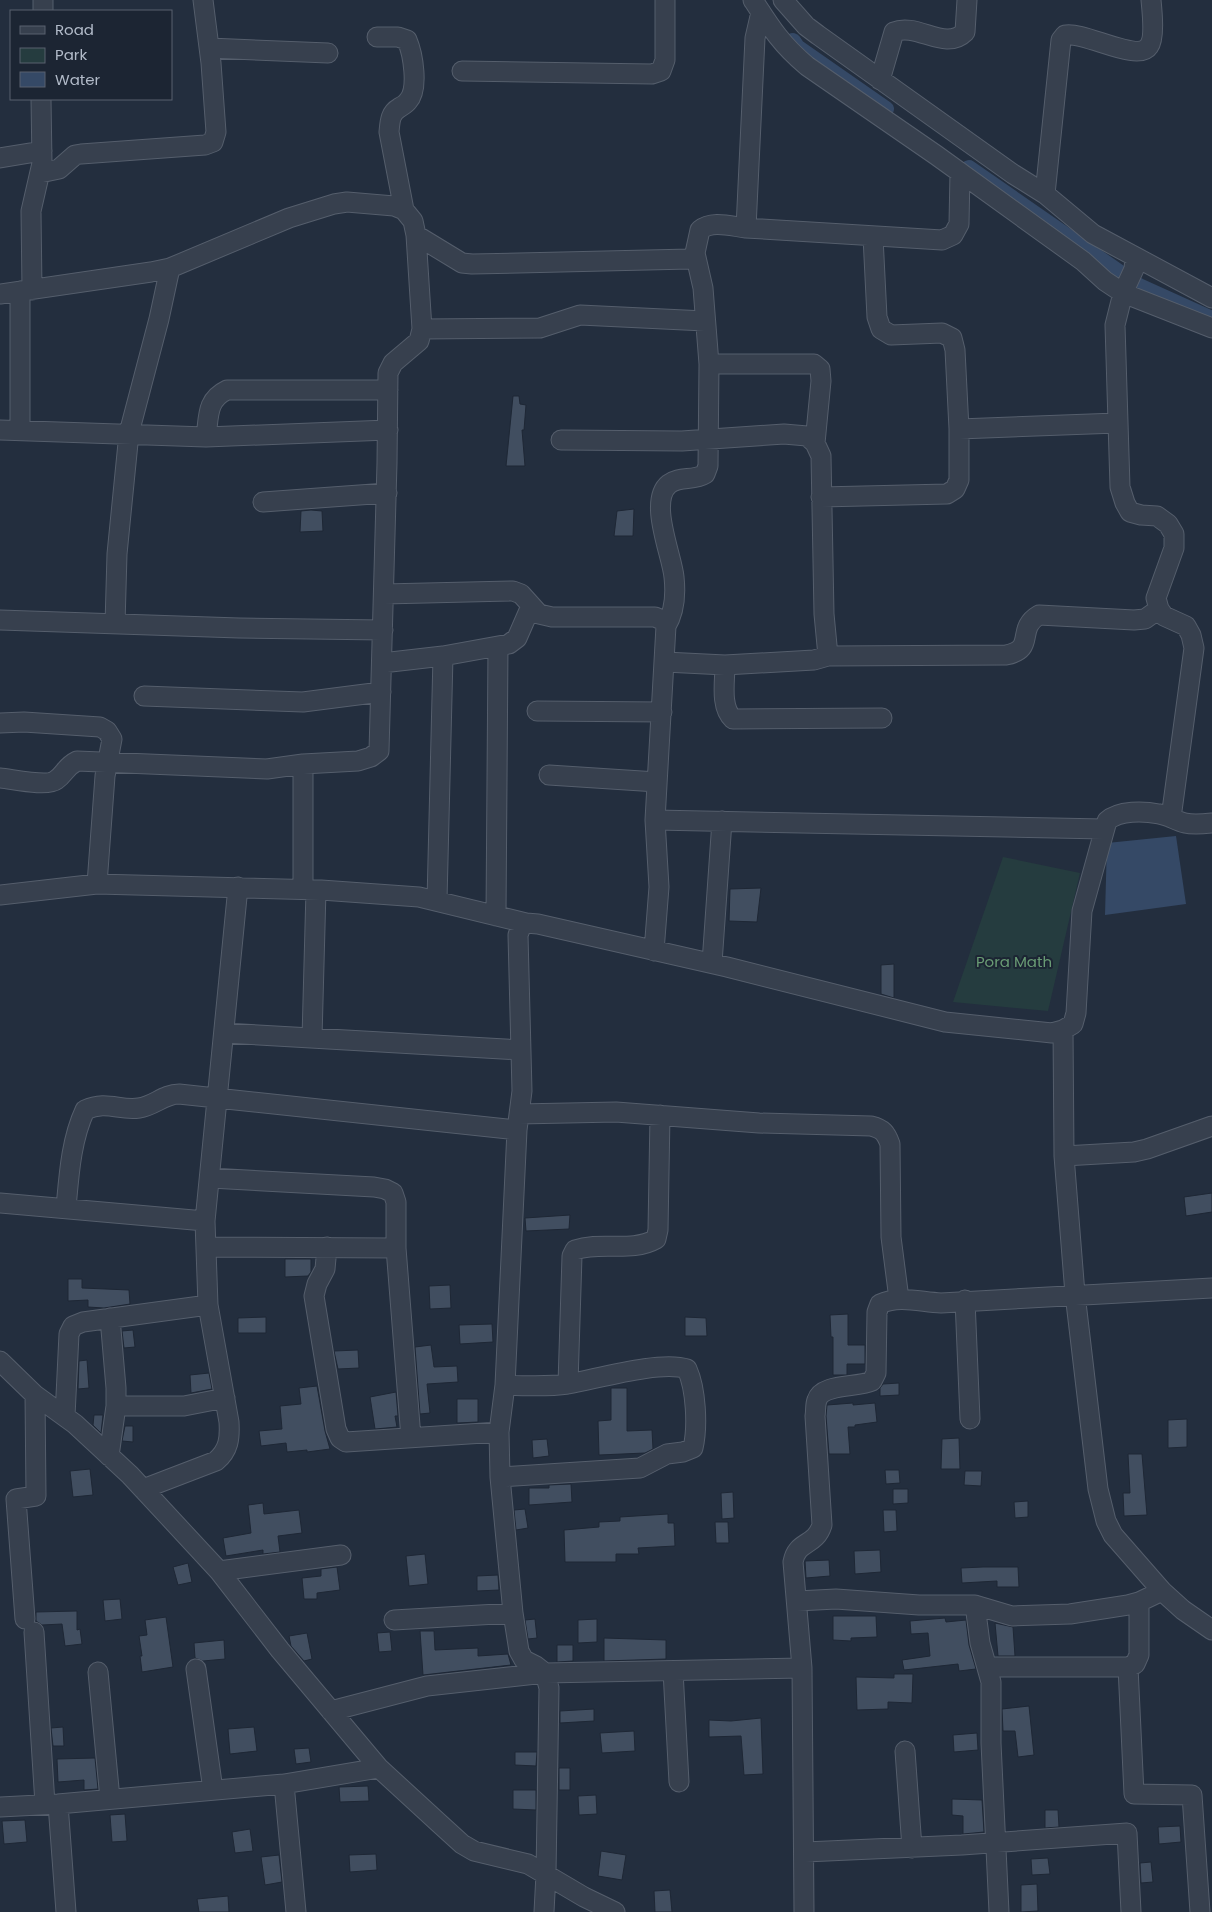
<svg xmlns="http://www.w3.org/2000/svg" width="1212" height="1912" font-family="Poppins,sans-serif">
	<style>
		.green { fill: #253c3f }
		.water { fill: #354966 }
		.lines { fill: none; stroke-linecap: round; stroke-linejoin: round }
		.canal { stroke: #354966; stroke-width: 16 }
		.building { fill: #414e60; stroke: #1e2735 }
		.street-casing { stroke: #555e6c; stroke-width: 21 }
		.street { stroke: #37404e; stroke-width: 19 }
		.labels { text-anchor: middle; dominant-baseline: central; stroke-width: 4; stroke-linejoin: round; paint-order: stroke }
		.park-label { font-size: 15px; fill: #699b74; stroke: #1c2533 }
	</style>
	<rect width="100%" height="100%" fill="#232e3e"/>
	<!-- green -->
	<path class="green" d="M1003,857l77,16 -32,138 -95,-9z"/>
	<!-- water -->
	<path class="water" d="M1176,836l10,68 -81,11 2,-72z"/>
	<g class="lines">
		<!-- canal -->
		<path class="canal" d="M793,41l4,6 89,62
			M969,168l170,118 73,33"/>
	</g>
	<!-- building -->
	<path class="building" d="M513,396h6l1,8 6,1 -2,25h-2l3,36h-19z
		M634,509l-1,27h-19l3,-25z
		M311,510l11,1 1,20 -23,1 1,-21z
		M761,888l-4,34 -28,-1 1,-32z
		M894,964v34l-13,-4v-29z
		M1212,1193v19l-26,4 -2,-19z
		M570,1215l-1,14 -43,2 -1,-13z
		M285,1259h26v13l-3,4 -23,1z
		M68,1279h14v9l47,2 1,14 -26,4 -16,-1v-7l-20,1z
		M450,1285l1,23 -21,1 -1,-23z
		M848,1314v31h17v19h-18v11h-14v-38h-2l-1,-22z
		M266,1317v16h-28v-15z
		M685,1317l21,1 1,18h-22z
		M492,1324l1,18 -33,2 -1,-19z
		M133,1330l2,17 -11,1 -2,-17z
		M431,1345l3,22 23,-1 1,16 -31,2 3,29 -10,1 -5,-67z
		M358,1350l1,18 -21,1 -4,-18z
		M87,1360l2,28 -11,1 1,-28z
		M209,1373l3,16 -21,4 -1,-18z
		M899,1383v12l-19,1v-8l3,-4z
		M317,1386l8,45 5,18 -23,3v-2l-20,2 -1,-9 -25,3 -2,-15 23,-2 -2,-23 21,-2 -2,-16z
		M611,1388h16v43l25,-1 1,19 -8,4 -46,2 -1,-34 13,-1z
		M396,1392l2,24h-3l2,11 -22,2 -5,-32z
		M457,1399h21v23l-21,1z
		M853,1403v2l22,-2 2,19 -22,3v2h-7l2,27h-21l-3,-38 1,-11z
		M94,1415h9l-2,18 -8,-8z
		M1187,1419v28l-19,1v-28z
		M125,1426h8v16l-11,-1z
		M959,1438l1,31h-19l1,-30z
		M547,1439l2,17 -16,2 -1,-18z
		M1128,1454h14l5,61 -23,1 -1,-23h7z
		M90,1469l3,26 -20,2 -3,-26z
		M885,1470h14l1,13 -14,1z
		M965,1471h17l-1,15 -17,-1z
		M571,1484l1,18 -43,3v-17h20v-3z
		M893,1489h15v14l-15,1z
		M733,1492l1,26 -12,1 -1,-26z
		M1028,1501v16l-13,1 -1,-16z
		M263,1503l1,11 35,-4 3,23 -24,3 2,16 -17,2v-4l-37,6 -3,-18 28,-5 -3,-28z
		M525,1509l3,19 -12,2 -2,-20z
		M883,1510h13l1,21 -13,1z
		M668,1514v9h6l1,23 -37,2 1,6h-23v8h-51l-1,-32 35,-3v-5l21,-1v-4z
		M715,1522h13l1,21h-13z
		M880,1550l1,22 -26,2 -1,-23z
		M425,1554l3,30 -19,2 -3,-30z
		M829,1560l1,16 -24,2 -1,-17z
		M188,1563l4,19 -14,3 -5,-18z
		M337,1567l3,23 -23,3v6h-13l-2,-21 19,-2v-7z
		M983,1567h35l1,20h-22v-6l-35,2 -1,-15z
		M498,1575l1,15 -22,1v-15z
		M120,1599l2,20 -17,2 -2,-21z
		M77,1611v19l3,-1 2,15 -17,2 -3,-22 -20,1 -6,-4v-9z
		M833,1616h43l1,21 -26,1v3l-18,-1z
		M166,1617l7,50 -31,5 -2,-16h2l-3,-20 8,-1 -2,-15z
		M945,1618l1,4 20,-2 3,25 7,24 -17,2 -1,-7 -54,6 -2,-10 28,-4 -2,-23 -17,1 -1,-13z
		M535,1619l2,19 -9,1 -3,-19z
		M597,1619v23l-19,1v-23z
		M995,1623l18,4 2,29h-17z
		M420,1631h14l1,19 43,-2v8l30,-2 3,11 -88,10z
		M390,1632l2,19 -13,1 -2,-19z
		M307,1633l5,26 -8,2 -13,-15 -2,-10z
		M604,1638l62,2v19l-62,2z
		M224,1640l1,19 -22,2 -8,-3 -1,-15z
		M557,1645h16v16l-16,1z
		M894,1674h19l-1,29 -24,-1v7l-31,1 -1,-33 38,1z
		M1029,1706l5,49 -16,2 -3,-26h-12l-1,-22z
		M594,1709v12l-34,2v-12z
		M761,1718l2,56 -19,1 -3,-39 -32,1v-17l22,1z
		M63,1727l1,19h-11l-2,-18z
		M254,1727l3,24 -27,3 -2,-25z
		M634,1731l1,20 -33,2 -2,-20z
		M977,1733l1,17 -24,2 -1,-17z
		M309,1748l2,14 -15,2 -2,-15z
		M515,1752h22l-1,14 -21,-1z
		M95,1758l3,31 -14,1v-10l-26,2 -1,-23z
		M559,1768h11v22h-11z
		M368,1786l1,15 -29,1 -1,-15z
		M513,1790h23v20l-23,-1z
		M596,1795l1,19 -18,1 -1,-19z
		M952,1799l30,1 2,32 -21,2v-18l-11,-1z
		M1045,1810h13l1,17 -14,1z
		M125,1814l2,27 -15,1 -2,-27z
		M25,1820l2,22 -23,2 -2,-23z
		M1180,1826l1,16 -22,2 -1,-17z
		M250,1829l3,22 -18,2 -3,-21z
		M601,1851l25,4 -4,25 -24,-4z
		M376,1854l1,16 -27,2 -1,-17z
		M279,1855l3,27 -17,3 -4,-28z
		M1048,1858l2,16 -18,1 -1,-16z
		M1151,1862l2,20 -12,1 -1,-20z
		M1037,1884l1,27 -17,1v-27z
		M670,1890l2,22h-17l-1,-21z
		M228,1896l1,16h-30l-2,-13z"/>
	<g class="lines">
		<defs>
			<path id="street" d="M753,0c18,28 28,44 54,66l129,89 147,106 22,20 18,12 89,35
				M783,0l23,26 12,9 195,139 32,20 48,40 119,64
				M43,11v-11
				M377,37h21l9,3c6,14 12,49 1,61 -2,3 -6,5 -9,7 -9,5 -9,14 -10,24l15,78
				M209,48l119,5
				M462,71l190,3 9,-3 4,-11v-60
				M880,80l14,-48c23,-10 51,20 71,0l2,-32
				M0,158l42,-7
				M40,173l19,-4 16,-14 6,-1 124,-9 8,-3 3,-10 -5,-69 -8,-63
				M1045,194l16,-154 4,-5c19,-4 73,28 84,11 6,-8 3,-36 2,-46
				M746,228l9,-190 6,-26
				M416,235l46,28 10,1 218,-5 5,-6 5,-23c12,-10 30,-4 46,-2l196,12 11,-5 6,-11 1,-52
				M1135,257l-1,12 -11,24 -8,32 5,162 5,16 5,9 11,3 16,1 11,8 6,10v14l-18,50 3,11 5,7 22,10 5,9 3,13 -23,170
				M32,290l-1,-79 11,-48 -1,-64
				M0,294l151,-22 19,-4 119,-50 45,-14 13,-2 47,4 10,4 9,11 3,14 6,94 -3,12 -26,22 -5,10 -1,90 -8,288 -8,6 -13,4 -55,3 -36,5 -190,-8c-12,6 -12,13 -21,19 -9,7 -44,-1 -56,-2
				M422,329l118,-1 40,-13 125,6
				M709,364h105l6,5 1,12 -6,62
				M959,429l158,-6
				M0,430l206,7 182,-7
				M20,430v-139
				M206,437c3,-20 0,-37 21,-47h161
				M561,440l121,1 102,-7 23,2 8,7 6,13 3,158 4,42
				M821,497l126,-3 8,-5 4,-9v-51l-4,-79 -3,-12 -10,-5 -51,2 -10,-6 -4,-12 -4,-80
				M263,502l124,-9
				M384,594l129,-3 8,3 18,20 13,3h103l7,3 4,6 -11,194 4,67 -5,64
				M0,620l239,8 144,2
				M115,624l2,-70 12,-121 30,-114 11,-51
				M666,626c9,-15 10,-31 8,-49 -2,-22 -26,-76 -5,-93 10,-8 25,-3 36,-10l3,-8 1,-102 -6,-76 -8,-35
				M665,662l60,3 89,-5 14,-4 178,-1c31,-6 9,-26 33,-40l95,5 11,-1 14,-10
				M382,663l61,-7 66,-12 8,-6 14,-32
				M725,665c0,16 -5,42 8,54l149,-1
				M144,696l159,6 78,-10
				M537,711l125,1
				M0,723l24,-1 76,5 7,4 5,8 -7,37 -8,108
				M303,764v125
				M549,775l108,7
				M655,820l449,9
				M0,895l97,-11 224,6 98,7 107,26
				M437,901l6,-245
				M496,916l2,-270
				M712,963l10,-142
				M1063,1030l1,126 11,138 23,195 8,32 7,14 49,56 21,19 29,20
				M224,1033l297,17
				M312,1038l4,-148
				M519,1114l97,-2 143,11 112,3c12,3 15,7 19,18l1,93 8,62
				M1064,1156l70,-4 13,-3 65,-23
				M210,1178l164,9 11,2 8,4 3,9v46l15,190
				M0,1203l205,18
				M66,1208c3,-33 5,-68 19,-98 22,-10 34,1 54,-2 15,-2 25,-14 40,-14l338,36
				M206,1247l190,1
				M327,1247l-2,22 -8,15 -3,12 22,133 4,9 6,4 153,-10
				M965,1300l5,119
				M0,1361l35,34 40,29 55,51 89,96 61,79 99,118 61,56 22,20 12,7 54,13 56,33 31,15
				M568,1384l4,-128 3,-6c27,-9 56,3 81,-11l2,-9 2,-115
				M116,1406h68l41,-8
				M65,1416l4,-82 4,-8 10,-4 125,-17
				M109,1456l7,-50v-18l-6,-70
				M500,1477l140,-9 27,-14 16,-2 10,-4c5,-22 3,-59 -6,-79 -26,-9 -90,10 -119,15 -21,3 -42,2 -63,1
				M143,1489l73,-28c13,-11 14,-23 13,-39l-21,-117 -3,-84 33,-334
				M219,1571l122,-16
				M797,1601l39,-2 83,6h56l37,11 58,-2 58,-9 11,-3 23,-11
				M975,1605l5,38 11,39v61l8,169
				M25,1619l-9,-120 20,-3 -1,-101
				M394,1620l119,-7
				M34,1632l11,172
				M987,1667h141l7,-3 4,-9v-53
				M1128,1667l6,127 58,1 8,117
				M196,1669l17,121
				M673,1671l6,111
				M98,1672l12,127
				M331,1711l96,-25 118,-13 257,-5
				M905,1751l7,97
				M284,1784l12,128
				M58,1804l8,108
				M0,1807l58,-3 226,-20 95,-16
				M805,1852l157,-7 165,-12 4,79
				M544,1912l2,-38 3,-186 -4,-15 -9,-7 -12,-6 -5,-9 -6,-38 -13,-136 -1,-45 6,-47 12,-255 5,-39 -4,-156 3,-8 5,-4 12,1 189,43 218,55 107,11 11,-3 10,-6 3,-11 6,-102 25,-90c12,-11 37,-10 52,-7 9,1 17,7 26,9 8,2 18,1 27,0
				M804,1912l-2,-244 -9,-106c4,-22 22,-15 29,-37l-7,-109c1,-5 0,-11 2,-16 5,-17 41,-12 55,-19l4,-8 1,-61 3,-8c19,-9 40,-2 61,-1l271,-15"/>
		</defs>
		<!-- street casing -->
		<use href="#street" class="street-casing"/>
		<!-- street -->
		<use href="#street" class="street"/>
	</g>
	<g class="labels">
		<!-- park labels -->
		<g class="park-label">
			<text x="1014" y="961">Pora Math</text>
		</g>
	</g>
	<!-- legend -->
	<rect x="10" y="10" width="162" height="90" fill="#1c2533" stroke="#58616f"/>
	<rect x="20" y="26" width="25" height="8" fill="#37404e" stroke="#58616f"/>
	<text x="55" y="35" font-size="15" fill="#b2bbc9">Road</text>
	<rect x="20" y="48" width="25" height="15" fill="#253c3f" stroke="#58616f"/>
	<text x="55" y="60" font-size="15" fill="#b2bbc9">Park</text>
	<rect x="20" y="72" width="25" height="15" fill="#354966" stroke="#58616f"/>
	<text x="55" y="85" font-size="15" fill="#b2bbc9">Water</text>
</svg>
